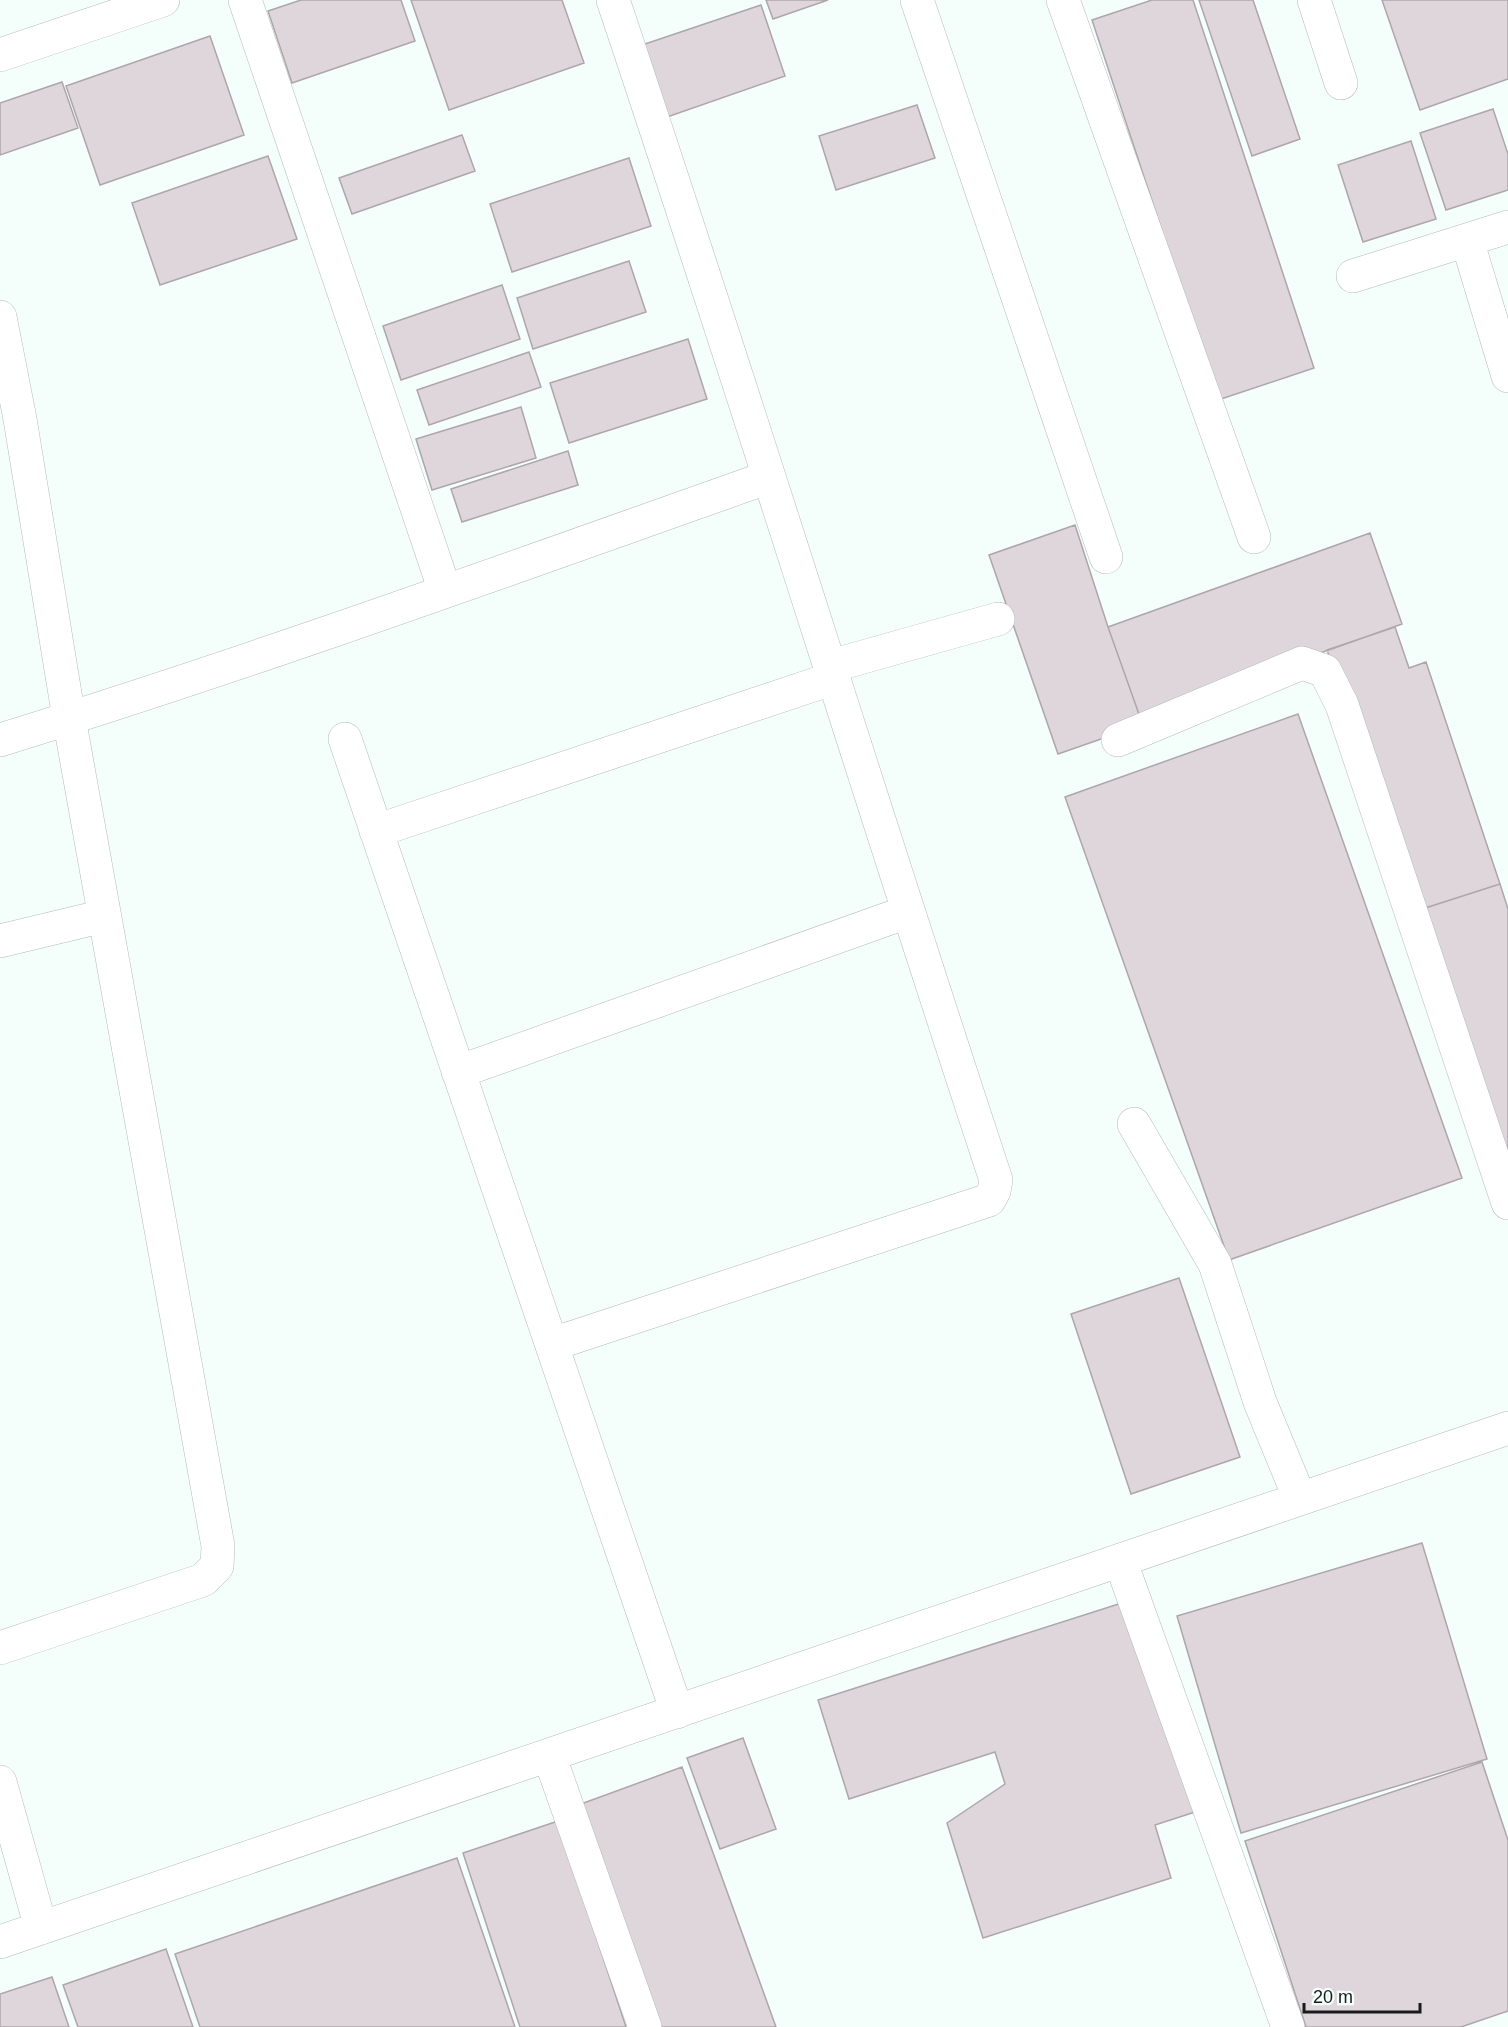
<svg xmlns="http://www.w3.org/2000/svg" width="1508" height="2027" font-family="Helvetica,sans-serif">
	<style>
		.building { fill: #ded6da; stroke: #aea6aa; stroke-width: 1.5 }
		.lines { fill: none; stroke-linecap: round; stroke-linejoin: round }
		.minor-casing { stroke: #b3bcb8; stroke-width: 34 }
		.minor { stroke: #fff; stroke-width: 33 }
	</style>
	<rect width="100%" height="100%" fill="#f4fefa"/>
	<!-- building -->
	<path class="building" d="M301,0h100l14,41 -123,42 -24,-72z
		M411,0h151l22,63 -135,47z
		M766,0h62l-55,19z
		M1152,0h41l121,368 -96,32 -126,-380z
		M1199,0h54l47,139 -48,17z
		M1382,0h126v79l-88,31z
		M761,5l24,71 -118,41 -25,-72z
		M210,36l34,99 -144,50 -34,-99z
		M62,82l16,46 -78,27v-52z
		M917,105l18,53 -99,32 -17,-54z
		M1493,109l15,45v36l-62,20 -26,-77z
		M462,135l13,36 -123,43 -13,-36z
		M1411,141l25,78 -73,23 -25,-77z
		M268,156l29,83 -137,46 -28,-82z
		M629,158l22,68 -139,46 -22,-68z
		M629,261l17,51 -113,37 -16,-51z
		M502,285l18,54 -119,41 -18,-54z
		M688,339l19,60 -138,44 -19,-60z
		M529,352l12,35 -112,38 -12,-35z
		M521,407l15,51 -104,32 -16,-51z
		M568,451l10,34 -116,37 -11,-33z
		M1075,525l33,102 32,90 4,7 -86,30 -69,-199z
		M1370,533l32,91 -262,93 -32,-90z
		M1395,627l14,41 17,-6 74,222 -81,26 -92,-260z
		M1298,714l164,464 -233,82 -164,-463z
		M1500,884l8,25v262l-89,-261z
		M1179,1278l61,179 -109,37 -60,-180z
		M1422,1543l65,216 -246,74 -64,-217z
		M1128,1601l67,211 -40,13 16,53 -188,60 -36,-115 58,-39 -10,-32 -146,47 -31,-99z
		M743,1738l33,91 -56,20 -33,-91z
		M1482,1762l26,78v171l-47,16h-155l-61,-186z
		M682,1767l94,260h-115l-80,-223z
		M558,1821l68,206h-106l-57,-174z
		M457,1858l58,169h-315l-25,-73z
		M166,1949l27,78h-115l-15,-42z
		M52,1977l17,50h-69v-33z"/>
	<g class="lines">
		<defs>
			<path id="minor" d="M245,0l200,591
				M917,0l189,557
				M1063,0l191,537
				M1314,0l27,83
				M0,55l163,-55
				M1467,240l41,136
				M1353,276l155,-49
				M0,317l20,102 49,299 149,828 -1,20 -14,14 -203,68
				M831,666l167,-47
				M345,739l332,973
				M0,740c259,-80 514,-173 769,-263
				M1118,740l184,-77 23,8 17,34 166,498
				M376,831l458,-153
				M0,941l104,-25
				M458,1072l449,-160
				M1134,1124l81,140 45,138 40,97
				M553,1344l436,-144 5,-9 2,-11c-130,-393 -251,-788 -383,-1180
				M1120,1560l168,467
				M549,1755l96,272
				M0,1782l41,146
				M0,1942l1508,-514"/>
		</defs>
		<!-- minor casing -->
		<use href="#minor" class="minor-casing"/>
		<!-- minor -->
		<use href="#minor" class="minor"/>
	</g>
	<!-- scale -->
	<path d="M1304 2003v9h116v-9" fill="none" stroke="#181b1a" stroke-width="3"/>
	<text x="1313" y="2003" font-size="18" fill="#181b1a" stroke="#f4fefa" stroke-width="4.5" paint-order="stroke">20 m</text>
</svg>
